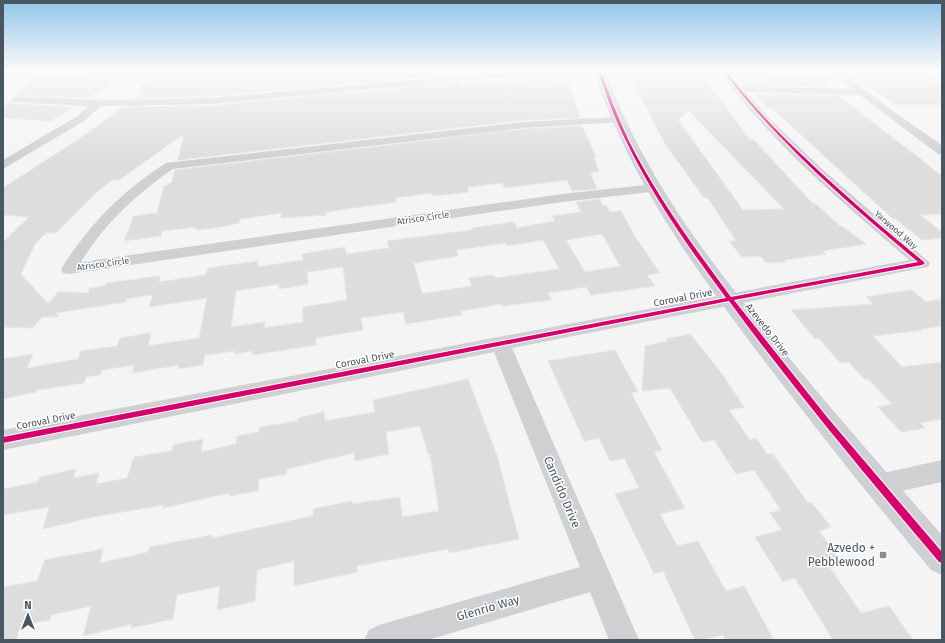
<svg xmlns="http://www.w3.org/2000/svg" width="945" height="643" font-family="'Fira Sans',sans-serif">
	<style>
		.building { fill: #ddddde; stroke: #e5e6e7; fill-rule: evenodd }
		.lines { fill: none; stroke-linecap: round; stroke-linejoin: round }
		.street { fill: #ced0d2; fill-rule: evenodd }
		.secondary { fill: #ced0d4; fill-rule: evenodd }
		.cycleway-casing { stroke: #fff; stroke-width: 2 }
		.cycleway { fill: #d6006c; fill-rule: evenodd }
		.poi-dot { fill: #868d94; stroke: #fff; stroke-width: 1.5 }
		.labels { text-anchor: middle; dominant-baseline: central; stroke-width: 3; stroke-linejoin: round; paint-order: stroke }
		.far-street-label { font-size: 9px; fill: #4a5661; stroke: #fff }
		.street-label { font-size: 10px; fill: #4a5661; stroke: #fff }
		.near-street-label { font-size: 12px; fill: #4a5661; stroke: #fff }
		.near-poi-label { font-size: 12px; fill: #4a5661; stroke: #fff; text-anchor: end }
	</style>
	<rect width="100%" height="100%" fill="#f4f4f4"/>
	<!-- building -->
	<path class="building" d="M158,70h142v3h4l33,-3h122v4l-249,22 -74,2 7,-5 -4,-6z
		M627,70h71l52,70h4l59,64h3l24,22h2l24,18 -43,7 3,3 -42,6 2,2 -20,1 -6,-7 -18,1 -13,-16h7l-28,-43h-4l-40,-56zM689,111l95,98 -41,1 -65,-90z
		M855,70h64l23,14v21h-46l-43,-30h4l-3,-2h5z
		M734,73l34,1 65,1 -8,11 1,1 -81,-2z
		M41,77l77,2 -30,19 -73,-2 18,-18z
		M558,77l1,4h9l12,37 -56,2 -346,40 6,-26 -65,46 -5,-1 -16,12 -42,42h-10l-11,11 -14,30 27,30 10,-12 30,1 2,-5 15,-2 1,-3 54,-7 -1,6 47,-7 2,-7 50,-7 -1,6 46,-7 -1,-6 24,-4 19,-3 1,7 43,-6 -2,-7 85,-11v-2l42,-6 3,6 38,-7 -3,-5 29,-4 -5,-10 24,-3 3,7 3,-1 4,7 11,-1 13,24 26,38 -13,2 8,11 -64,9 -5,-8 -38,6 4,7 -50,6 -1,-2 -40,7 1,4 -56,9 -3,-12 -42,6 2,12 -47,8v7l-64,10v-4l-18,3 1,-3 -30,4 -2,10 -25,4 1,-4 -47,8 3,-8 -33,5 -2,5 -14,2 -2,6 -47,7 -1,2 -33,7v-40l30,-5 -6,14 51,-9 3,-8 36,-5 3,-8 31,-5 -3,13 51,-8 8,-40 -58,9 4,-12 -27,4v3l-70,11 3,4h-17l-10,11 -29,-1v-85l26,-25 -26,-2v-27l76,-49 44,-32 87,-1 250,-24v4zM602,234l18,32 -35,6 -19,-32zM543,240l16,29 -64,9 -1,-3 -25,3 3,8 -50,8 -8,-31 44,-7 -2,-6 49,-7 2,3zM343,267l4,33 -44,7v15l-39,6 1,-6 -34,5 5,-36 43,-7v5l29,-5 -1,-12z
		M754,94l84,2 84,64h-1l21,16v38l-22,1 22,17v6l-20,2 -26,-21h-3l-121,-111h-5z
		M10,101l2,3 62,3 -23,14 -48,-3v-10z
		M582,126l14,31h-2l5,15h-9l7,17 -25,2 -5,-11 -62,8 -3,-5 -35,4 2,5 -36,4 -2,-3 -36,5 1,4 -70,10v3l-45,3v-5l-41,6 -1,4 -25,5 -18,2 1,-3 -35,4 -1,5 -37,5 10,-25 23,-3 7,-26 8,-5 3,-12 349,-41z
		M912,290l14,12 16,-3v27l-20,3 1,1 -50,6 29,31 40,-5v57l-22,4 5,5 -24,4 -23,-25 14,-3 -24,-25h-4l-15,-17 -9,1 -21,-25 -4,1 -24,-29 82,-6 -7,-7z
		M690,334l32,40 22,33 -15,3 21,30 6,-2 11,16h6l35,49 3,-1 20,25 -12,4 24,33 -13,4 31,45 28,-7 24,34h-80l-38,-62 -12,4 -28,-45 27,-7 -12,-17 11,-3 -27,-40 -18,4 -22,-34 -12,2 -32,-54 -28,3 3,-45 23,-5 -2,-2z
		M615,350l23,42 -7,1 31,57 -8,2 31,56 -25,6 17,32 21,-5 28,50 18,-5 30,54h-49l-2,-5 -20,5h-8l-32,-69 -9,3 -39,-80 24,-6 -15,-30 -14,3 -11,-23 -15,3 -36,-80z
		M468,379l29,77 22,83 -70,14 -1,-4 -91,17v6l-63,14v-25l-37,9 -2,31 -38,9 3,-24 -43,9 -4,24 -42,9 1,-4 -49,12 8,-30 -40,9 -1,5 -28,5 -6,15h-13v-53l34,-6 8,-21 58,-11 -3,14 48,-11 2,-5 62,-12v3l101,-22v-7l39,-8v3l48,-7 2,20 37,-6 -9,-57h-2l-8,-28 -34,6 3,22 -34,7 -1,-8 -67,16 -1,5 -27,5 -1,12 -29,5v-3l-66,15 1,-3 -71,12 -50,12 6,-22 -46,8v-26l35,-7 2,-5 36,-8 -3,9 26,-5 -3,11 31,-6 7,-21 38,-6 1,-6 30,-6 -2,13 35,-8 1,-8 22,-4v-5l39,-6v-3l26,-6 1,9 50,-9 -2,-12z"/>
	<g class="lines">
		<!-- street -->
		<path class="street" d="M523,70h81l-5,3 -97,4 -292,27 -109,2 -17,15 -81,48v-9l73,-43 13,-11 -77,-4 -1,-2 1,-2 4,-1 97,3 97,-2z
			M718,70h10l13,16 111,3 -22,-19h11l53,42 48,33v10l-4,-1 -78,-59 -114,-3 26,29 50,48 108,94 -2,4 -6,1 -410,80 127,292h-30l-19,-48 -162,48h-64l5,-10 10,-5 201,-58 -86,-215 -491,98v-20l906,-170c-67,-58 -138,-117 -191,-190z
			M617,117l4,1 1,2 -1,2 -97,6 -351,41c-37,25 -69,55 -92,93l481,-68 92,-10 5,1 2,3 -2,3 -97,11 -493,72 -6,-1 -2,-4c28,-44 61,-78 105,-106l358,-41z
			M942,460v22l-63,14 -8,-3 -4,-8 4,-8 8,-3z"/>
		<!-- secondary -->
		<path class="secondary" d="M593,70h12c39,106 100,186 171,272 54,66 110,130 166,193v40l-11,-5c-58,-69 -114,-140 -169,-212 -69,-92 -132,-178 -169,-288z"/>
		<defs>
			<path id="cycleway" d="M597,70h4c8,24 17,48 28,71 28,56 65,106 102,156l187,-35c-70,-59 -140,-119 -196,-192h3c14,18 29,36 45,53 48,50 101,95 154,139l1,1 -3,2 -188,35 93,117 115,135v11l-3,-1c-72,-85 -144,-171 -210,-261l-726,142v-6l723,-139c-37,-50 -73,-101 -100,-157 -12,-23 -20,-47 -29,-71z"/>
		</defs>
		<!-- cycleway casing -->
		<use href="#cycleway" class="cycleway-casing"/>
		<!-- cycleway -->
		<use href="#cycleway" class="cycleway"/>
	</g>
	<!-- sky -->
	<linearGradient id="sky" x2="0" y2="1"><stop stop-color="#91c6eb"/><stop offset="0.44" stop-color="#fafafa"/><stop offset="1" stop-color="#fafafa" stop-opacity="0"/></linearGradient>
	<rect width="945" height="160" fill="url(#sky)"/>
	<!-- markers -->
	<rect class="poi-dot" x="879" y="551" width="8" height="8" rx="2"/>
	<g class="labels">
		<!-- far-street labels -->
		<g class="far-street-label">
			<text transform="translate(423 218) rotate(-8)">Atrisco Circle</text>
			<text transform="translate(896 230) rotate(41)">Yarwood Way</text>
			<text transform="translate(103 264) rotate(-8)">Atrisco Circle</text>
		</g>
		<!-- street labels -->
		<g class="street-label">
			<text transform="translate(683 298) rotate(-11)">Coroval Drive</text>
			<text transform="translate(767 330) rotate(52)">Azevedo Drive</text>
			<text transform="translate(365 360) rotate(-11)">Coroval Drive</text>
			<text transform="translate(46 421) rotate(-11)">Coroval Drive</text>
		</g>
		<!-- near-street labels -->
		<g class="near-street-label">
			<text transform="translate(562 492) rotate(67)">Candido Drive</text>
			<text transform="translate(488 608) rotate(-16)">Glenrio Way</text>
		</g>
		<!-- near-poi labels -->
		<g class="near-poi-label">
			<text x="875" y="548">Azvedo +<tspan x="875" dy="14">Pebblewood</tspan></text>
		</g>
	</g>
	<!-- border -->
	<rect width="945" height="643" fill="none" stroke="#4a5661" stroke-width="8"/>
	<!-- north arrow -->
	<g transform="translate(28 615)" stroke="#ffffff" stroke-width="3" paint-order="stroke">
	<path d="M0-3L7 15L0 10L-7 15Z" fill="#4a5661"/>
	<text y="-6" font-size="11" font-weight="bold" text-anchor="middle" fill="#4a5661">N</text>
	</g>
</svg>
